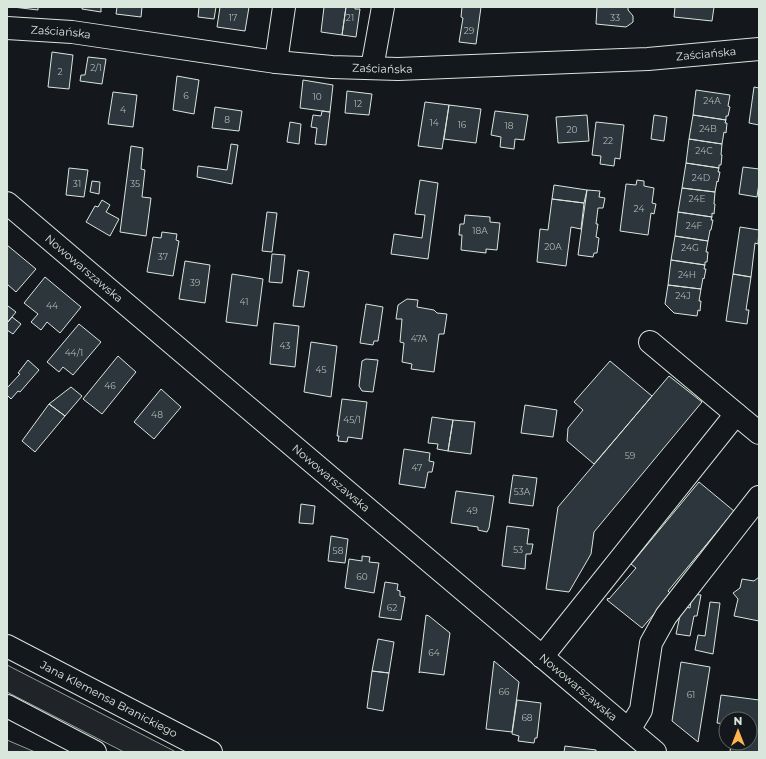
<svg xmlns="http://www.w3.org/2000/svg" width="766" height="759" font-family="Montserrat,sans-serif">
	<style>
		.green { fill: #202428; stroke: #939e99 }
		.building { fill: #2c363c; stroke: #d8e6dc }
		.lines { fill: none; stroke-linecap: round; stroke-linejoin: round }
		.minor-casing { stroke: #d8e6dc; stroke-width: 24 }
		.major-casing { stroke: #d8e6dc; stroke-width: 24 }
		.minor { stroke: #14181c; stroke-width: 22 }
		.major { stroke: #14181c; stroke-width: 22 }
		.labels { text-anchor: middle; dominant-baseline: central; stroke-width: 3; stroke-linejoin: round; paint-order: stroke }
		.number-label { font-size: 9px; fill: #adbab4 }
		.street-label { font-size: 11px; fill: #d8e6dc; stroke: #14181c }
	</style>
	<rect width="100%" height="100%" fill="#14181c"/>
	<!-- green -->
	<path class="green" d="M7,665l169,87h-52l-117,-60z
		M7,740l28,12h-28z"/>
	<!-- building -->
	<path class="building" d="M13,7h25v3z
		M82,7h19v5l-19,-3z
		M117,7h25l-1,10 -25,-3z
		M199,7h17l-2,12 -16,-2z
		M220,7h29l-4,24 -28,-4z
		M324,7h22l-4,28 -21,-3z
		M346,7h9v2h5l-4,28 -14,-2z
		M462,7h19l-5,37 -17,-2 4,-24 -2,-1z
		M597,7h31v3l5,6v6l-4,3 -3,2 -30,-3z
		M675,7h39l-2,14 -38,-4z
		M52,52l21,3 -4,34 -21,-2z
		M88,57l18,2 -4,25 -22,-3 1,-6h4z
		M177,76l22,4 -5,34 -21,-4z
		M303,80l30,5 -3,27 -30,-4z
		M754,87l5,1v37l-10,-2z
		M696,90l34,5 -2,11 2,1 -2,9h-2v4l-33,-5z
		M347,91l25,3 -3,21 -24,-2z
		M113,92l24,3 -4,32 -25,-3z
		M425,102l24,3 -7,44 -24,-3z
		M449,105l32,4 -5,34 -32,-4z
		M215,107l27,4 -3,20 -27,-3z
		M322,111l8,1 -4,33 -11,-1 2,-16 -6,-1 2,-12 8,1z
		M495,111l33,4 -4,25 -9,-1 -1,10 -14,-2 1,-10 -10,-2z
		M587,115l2,26 -31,2 -2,-26z
		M654,115l13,2 -3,24 -13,-2z
		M693,115l33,5 -1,3h2l-1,10 -2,-1 -2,12 -33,-5z
		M290,122l11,2 -2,20 -12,-2z
		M596,122l28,3 -4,34 -5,-1 -1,8 -14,-2 1,-8 -9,-1z
		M689,139l33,5 -1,11h1l-1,10h-2v3l-33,-5z
		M231,144l7,1 -6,39 -35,-7 1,-11 29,4z
		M131,146l12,2 -2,21 4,1 -3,27 9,1 -5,38 -26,-4z
		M686,163l33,5 -1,4h2l-2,10 -1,-1 -2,11 -33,-4z
		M743,167l16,2v14l-2,14 -18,-3z
		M69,168l19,2 -4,27 -18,-2z
		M420,180l18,3 -10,76 -37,-5 3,-20 28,4 3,-23 -10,-1z
		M637,180l7,1v5l10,2 -2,15 4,1 -2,10 -3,-1 -3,22 -28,-4 6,-47 10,1z
		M92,181l8,1 -1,12 -9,-2z
		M554,185l33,5 -3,13 -32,-4z
		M682,188l33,4 -1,12h1l-1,10 -2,-1v4l-34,-5z
		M587,190l13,1 -1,6 6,1 -2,10h-5l-2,16h2l-2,13 3,1 -2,15h-3l-1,4 -15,-2z
		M552,199l32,4 -3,26 -10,-2 -5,39 -29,-4 3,-33 8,1z
		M102,200l8,5 -4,7 13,7 -9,17 -24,-14 9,-16 3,1z
		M267,212l10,1 -5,39 -10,-1z
		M678,212l34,5 -1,3h2l-2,10h-1l-2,11 -33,-5z
		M465,215l25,2v5l10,1 -3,27 -11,-1v4l-25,-3 1,-15h-3l1,-11h4z
		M740,227l19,3 -1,14 -3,-1 -4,34 -18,-3z
		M162,232l15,2 -1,6 3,1 -6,35 -26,-4 6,-35 8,1z
		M675,236l33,5 -2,11h2l-1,10h-2v3l-34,-5z
		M7,245l29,24 -20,23 -9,-8z
		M272,254l13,1 -3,28 -13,-1z
		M671,260l34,5 -1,4h2l-2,10 -1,-1 -2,11 -33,-4z
		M185,261l25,4 -5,38 -26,-4z
		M298,270l11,2 -5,35 -11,-1z
		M232,274l31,5 -6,47 -31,-4z
		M733,274l18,3 -5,33h3l-2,14 -21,-3z
		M45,277l36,30 -21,26 -13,-11 -6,8 -10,-8 7,-8 -14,-11z
		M668,285l33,4 -2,12h2l-1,10 -2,-1 -1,6 -23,-3 -9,-9z
		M407,299l11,1 -1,7 17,3 3,3 10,1 -3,20h-5l-5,38 -23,-3 1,-5 -10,-2 2,-19 -4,-1 2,-23h-6l2,-14z
		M366,304l17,3 -5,34h-4l-1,4 -13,-2z
		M8,306l8,6 -9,11v-16z
		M12,317l9,7 -8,10 -6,-4v-7z
		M274,323l25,3 -4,41 -25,-3z
		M79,324l22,18 -28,33 -10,-8 -4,5 -12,-10z
		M311,342l26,4 -6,51 -27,-5z
		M118,356l18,16 -34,42 -19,-15z
		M366,359l12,1 -5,32 -11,-1 -3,-5 3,-25z
		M28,360l11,10 -19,22 -2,-1 -7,8 -4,-4v-7l13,-14 -2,-1z
		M610,361l42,35 -58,68 -27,-23 1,-13 15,-18 -9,-8z
		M669,376l33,26 -108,130 -3,22 -22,38 -23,-3 12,-82z
		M71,387l11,9 -17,20 -16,-12z
		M161,389l20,18 -27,32 -20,-17z
		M342,399l25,3 -5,37 -14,-2 -1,5 -9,-1 1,-5h-2z
		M49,404l16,12 -30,36 -13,-11z
		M525,405l32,5 -4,27 -32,-4z
		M432,417l21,3 -5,31 -11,-2 1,-5 -10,-1z
		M453,420l22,2 -4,32 -23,-3z
		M404,449l26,4 -1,8 5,1 -2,10h-4l-3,16 -26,-4z
		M513,475l24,3 -4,28 -24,-3z
		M699,482l35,29 -66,80 3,3 -29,34 -35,-28 1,-2 1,1 27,-31 -5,-4 1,-1z
		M456,491l38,5 -5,32 -2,4 -9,-2v-3l-27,-4z
		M301,504l14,2 -2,18 -14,-1z
		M507,526l22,3 -2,15h6l-2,10h-5l-1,15 -23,-3z
		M331,536l17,3 -3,24 -17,-2z
		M362,556l8,1 -1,5 10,1 -5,30 -29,-5 4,-29 13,2z
		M759,577v44l-25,-5 4,-17 -5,-6 7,-5 2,-9 12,2z
		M385,582l13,2 -1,6 3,1v5l5,1 -4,23 -22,-3z
		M692,594l9,1 -4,21h-3l-4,20 -14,-2 6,-28 8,2z
		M710,602l10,1 -7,51 -18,-4 3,-15 7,1z
		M426,615l3,1 21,17 -6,42 -24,-3 -1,1z
		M378,639l16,3 -5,31 -17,-2z
		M494,661l25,21 -7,50 -26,-3z
		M681,662l29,5 -12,75 -26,-21z
		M372,671l17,2 -6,38 -16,-3z
		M721,695l38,5v52h-29l1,-9h19v-24h-24v5l-9,-1z
		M517,700l24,3 -4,35h-2l-1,5 -16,-2 1,-5 -7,-2z
		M565,746l31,4v2h-32z"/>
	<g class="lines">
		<defs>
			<g id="minor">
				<path id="s1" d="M7,28l65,4 204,30 56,5 66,2 74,-3 176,-7 111,-10"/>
				<path d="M276,62l8,-55"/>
				<path d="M372,68l11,-61"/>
				<path id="s2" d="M7,203l272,231 376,318"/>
				<path d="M736,414l23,19"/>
				<path d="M542,657l194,-243 -86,-72"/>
				<path d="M629,730l12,-20 10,-67 15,-27 93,-119"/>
			</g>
			<g id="major">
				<path id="s3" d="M7,646l204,106"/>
				<path d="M7,706l88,46"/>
			</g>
		</defs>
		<!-- minor casing -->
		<use href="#minor" class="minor-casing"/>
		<!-- major casing -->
		<use href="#major" class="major-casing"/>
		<!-- minor -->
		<use href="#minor" class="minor"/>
		<!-- major -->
		<use href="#major" class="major"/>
	</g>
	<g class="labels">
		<!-- number labels -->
		<g class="number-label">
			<text x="233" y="17">17</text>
			<text x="350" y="17">21</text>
			<text x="615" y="17">33</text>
			<text x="469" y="30">29</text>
			<text x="96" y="67">2/1</text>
			<text x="60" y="71">2</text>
			<text x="186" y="95">6</text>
			<text x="317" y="96">10</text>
			<text x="712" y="100">24A</text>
			<text x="358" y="103">12</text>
			<text x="123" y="109">4</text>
			<text x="227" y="119">8</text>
			<text x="434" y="122">14</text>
			<text x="462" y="124">16</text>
			<text x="509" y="125">18</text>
			<text x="708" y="128">24B</text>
			<text x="572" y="129">20</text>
			<text x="608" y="140">22</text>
			<text x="704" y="150">24C</text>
			<text x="701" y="177">24D</text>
			<text x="77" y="183">31</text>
			<text x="135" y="183">35</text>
			<text x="697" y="198">24E</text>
			<text x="639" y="208">24</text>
			<text x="694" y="225">24F</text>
			<text x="480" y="230">18A</text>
			<text x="553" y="246">20A</text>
			<text x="690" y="247">24G</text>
			<text x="163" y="256">37</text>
			<text x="687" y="274">24H</text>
			<text x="195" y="282">39</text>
			<text x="683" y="295">24J</text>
			<text x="244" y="301">41</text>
			<text x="52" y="305">44</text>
			<text x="419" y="338">47A</text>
			<text x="285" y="345">43</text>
			<text x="74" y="352">44/1</text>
			<text x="321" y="369">45</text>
			<text x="110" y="385">46</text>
			<text x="157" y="414">48</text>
			<text x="352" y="419">45/1</text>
			<text x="630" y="455">59</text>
			<text x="417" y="467">47</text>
			<text x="522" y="491">53A</text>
			<text x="472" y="510">49</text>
			<text x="518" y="549">53</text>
			<text x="338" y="550">58</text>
			<text x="362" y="576">60</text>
			<text x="392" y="607">62</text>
			<text x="434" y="652">64</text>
			<text x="504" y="691">66</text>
			<text x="691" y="694">61</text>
			<text x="527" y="717">68</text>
		</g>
		<!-- street labels -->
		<g class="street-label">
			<text stroke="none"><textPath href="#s1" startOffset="54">Zaściańska</textPath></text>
			<text stroke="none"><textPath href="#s1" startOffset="702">Zaściańska</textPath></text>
			<text stroke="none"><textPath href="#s1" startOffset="378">Zaściańska</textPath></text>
			<text stroke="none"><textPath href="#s2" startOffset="101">Nowowarszawska</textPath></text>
			<text stroke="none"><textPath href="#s2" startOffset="425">Nowowarszawska</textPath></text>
			<text stroke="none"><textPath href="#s2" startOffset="749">Nowowarszawska</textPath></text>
			<text stroke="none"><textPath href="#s3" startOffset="115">Jana Klemensa Branickiego</textPath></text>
		</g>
	</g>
	<!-- border -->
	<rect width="766" height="759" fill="none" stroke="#d8e6dc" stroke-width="16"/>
	<!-- north arrow -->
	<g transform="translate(738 731)"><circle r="19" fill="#14181c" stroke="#626a69"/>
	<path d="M0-3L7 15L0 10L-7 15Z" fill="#ffb74d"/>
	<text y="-6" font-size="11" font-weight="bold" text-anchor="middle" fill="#d8e6dc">N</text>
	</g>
</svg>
